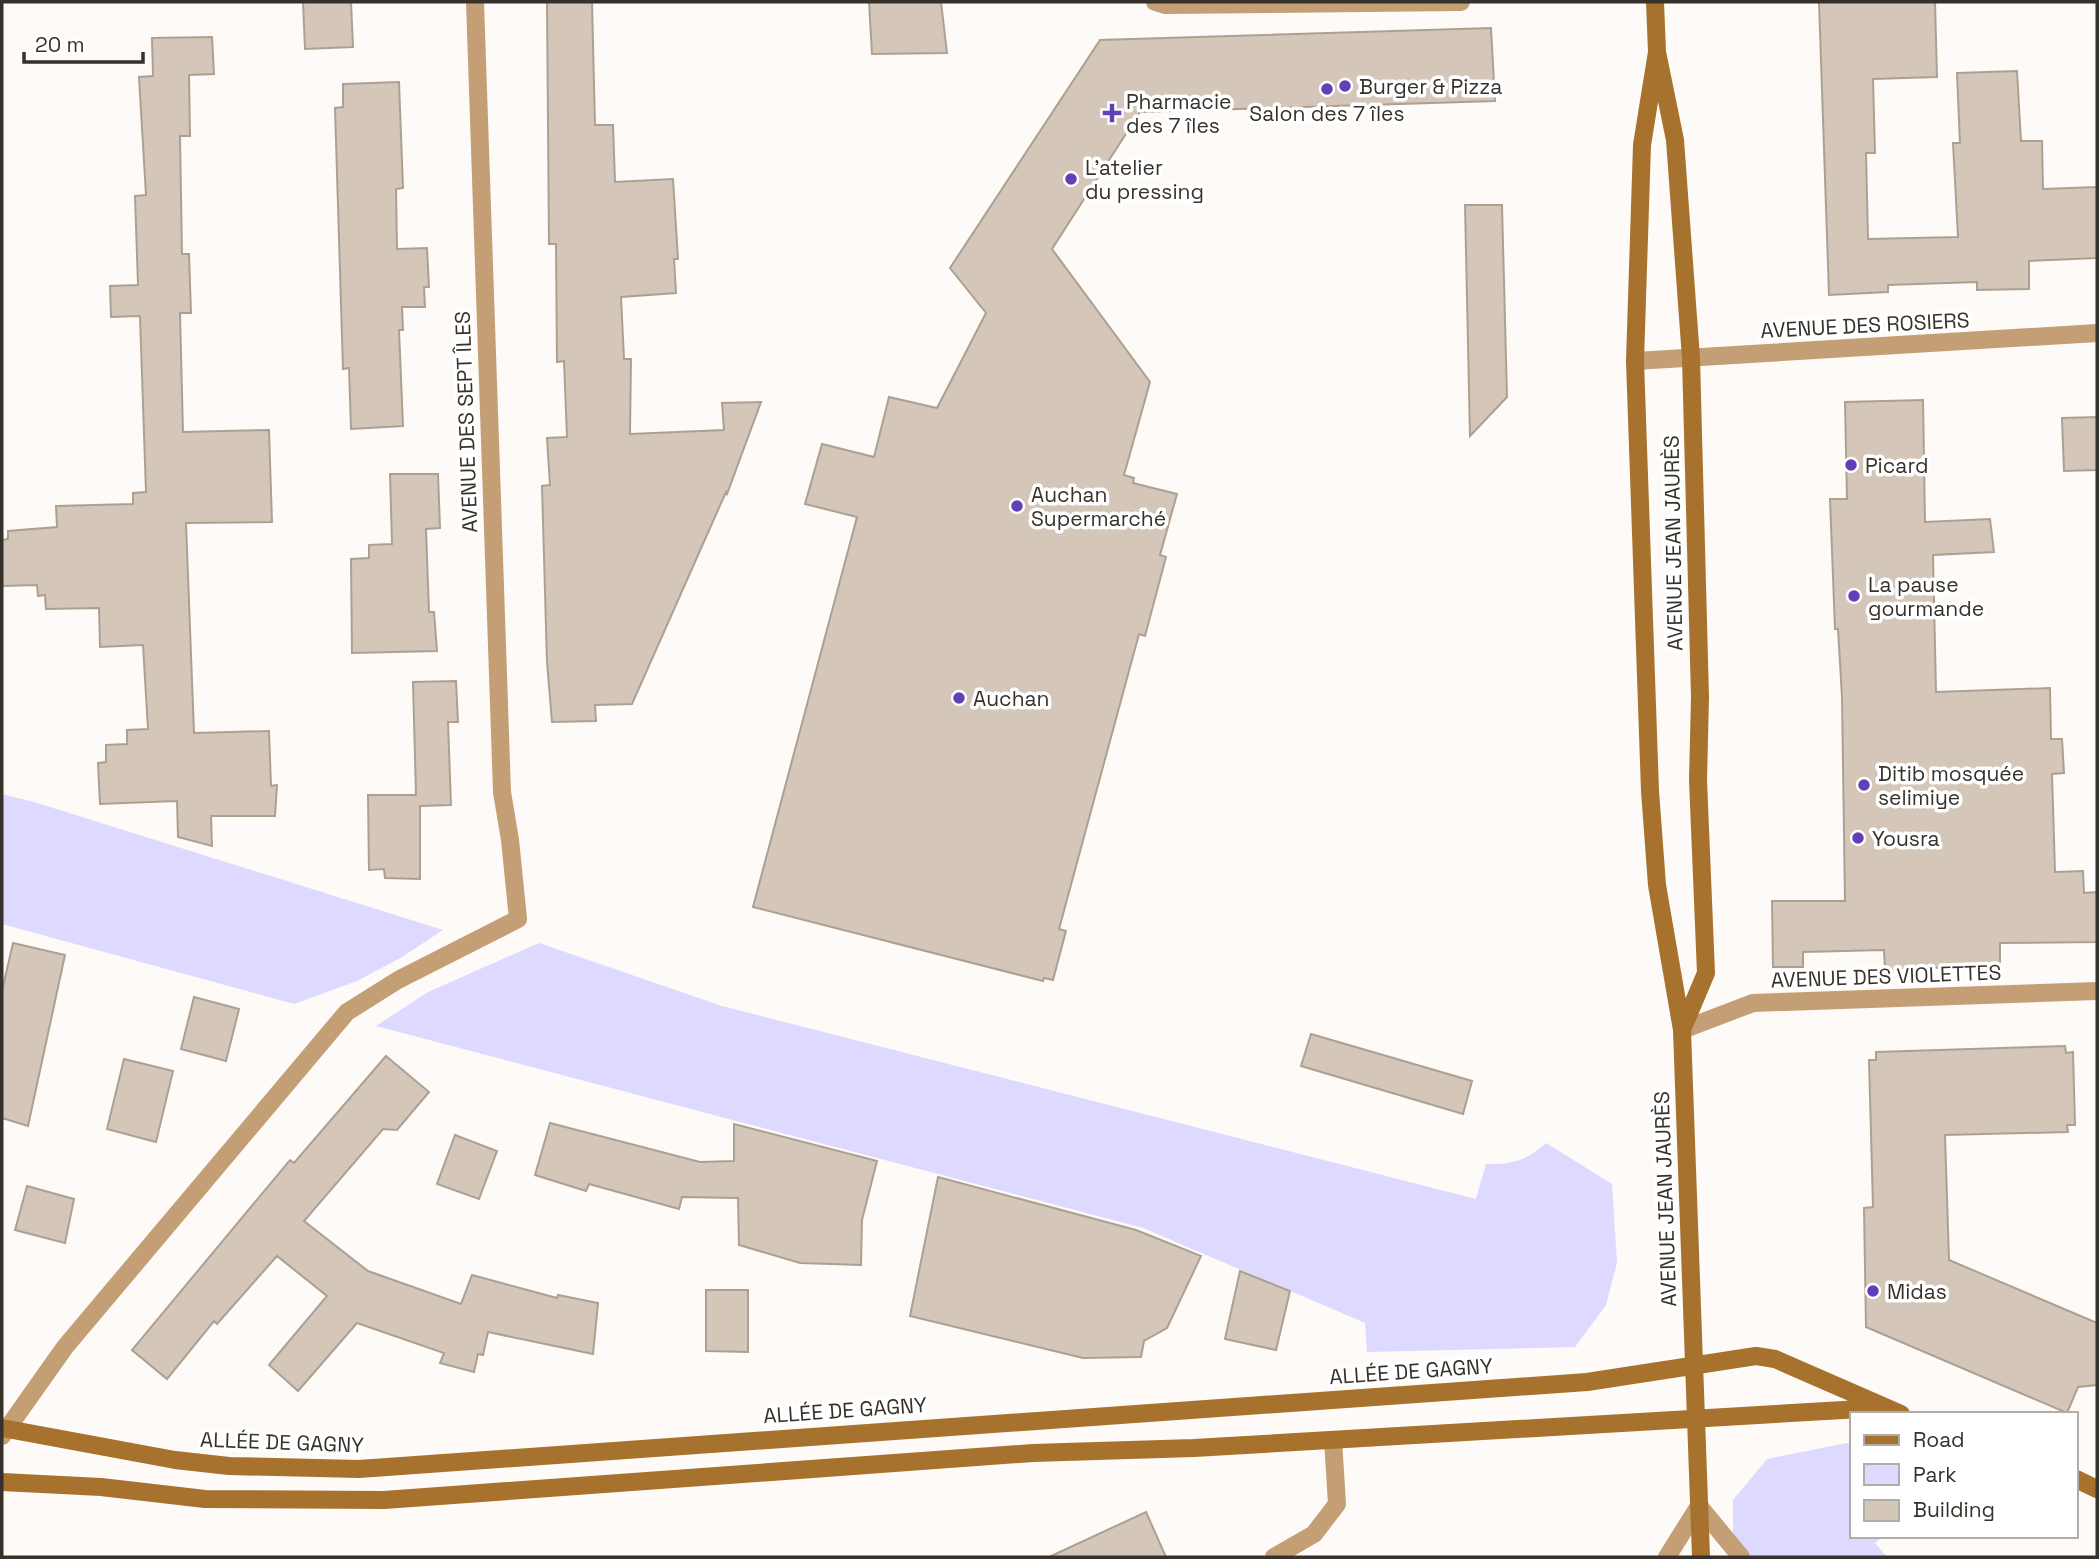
<svg xmlns="http://www.w3.org/2000/svg" width="2099" height="1559" font-family="'Space Grotesk',sans-serif">
	<style>
		.green { fill: #ded9ff }
		.building { fill: #d4c6b8; stroke: #ada092; stroke-width: 2 }
		.lines { fill: none; stroke-linecap: round; stroke-linejoin: round }
		.minor { stroke: #c49f76; stroke-width: 18 }
		.secondary { stroke: #a7722e; stroke-width: 18 }
		.poi-dot { fill: #603fb7; stroke: #fff; stroke-width: 2.5 }
		.labels { text-anchor: middle; dominant-baseline: central; stroke-width: 7; stroke-linejoin: round; paint-order: stroke }
		.poi-label { font-size: 21px; fill: #36312b; stroke: #fff; text-anchor: start }
		.street-label { font-size: 21px; fill: #36312b; stroke: #fff }
	</style>
	<rect width="100%" height="100%" fill="#fdfaf7"/>
	<!-- green -->
	<path class="green" d="M2,794l32,8 409,128 -41,27 -45,24 -63,23 -292,-80z
		M539,943l183,63 754,193 10,-35c25,1 42,-4 60,-21l66,41 5,79 -11,42 -31,42 -208,5 -2,-29 -222,-95 -767,-202 52,-34z
		M1847,1443h5v93h32l-9,7 12,14h-146l-8,-9v-48l34,-41z"/>
	<!-- building -->
	<path class="building" d="M303,2h48l2,45 -48,2z
		M547,2h45l3,123h18l2,57 58,-3 5,80h-4l2,34 -55,4 3,62h7l-1,75 94,-4 -2,-27 39,-1 -34,92 -1,-2 -94,212 -37,1 1,16 -44,1 -5,-60 -5,-176 8,-1 -3,-47 20,-1 -3,-76 -7,1 -1,-118h-7z
		M869,2h72l6,51 -75,1z
		M1819,2h116l2,75 -64,2 2,74h-9l2,86 90,-2 -5,-94h7l-3,-70 60,-2 4,70h21l1,48 54,-2v71l-68,3v28l-52,1v-8l-89,3v7l-59,3z
		M1491,28l4,73 -355,11 -88,137 98,133 -26,93 10,3 -1,5 44,11 -17,61 6,2 -21,79 -6,-2 -80,295 7,2 -13,49 -9,-2 -1,3 -290,-74 104,-390 -52,-13 17,-60 52,13 15,-60 48,11 49,-95 -36,-45 150,-228z
		M212,37l2,37 -25,1 1,61h-10l2,118h7l2,59h-11l3,119 86,-2 3,92 -86,1 8,210 75,-2 2,55 6,-1 -2,31h-64l1,30 -34,-9 -1,-36 -77,3 -2,-41 8,-1v-17l21,-1v-14l21,-1 -5,-84 -43,2 -1,-39 -53,1 -1,-14 -7,1 -1,-11 -35,1v-46l6,-1v-8l49,-4 -1,-21 77,-2v-11l13,-1 -6,-176 -29,1 -1,-31 28,-1 -3,-89 11,-1 -7,-118 14,-1 -1,-38z
		M399,82l4,106 -7,1 1,60 30,-1 2,39h-5l1,20h-23l1,23h-4l4,96 -52,3 -2,-61 -6,1 -8,-261 8,-1v-23z
		M1465,205h37l5,192 -37,39z
		M1923,400l2,122 65,-3 4,33 -61,3 3,137 114,-4 1,51h11l2,34 -12,1 3,98 28,-1 1,22 13,-1v50l-97,1v22l-115,5 -1,-20 -81,2v15h-30l-1,-66h73l-3,-204 -4,-68h-3l-5,-130h17l-2,-97z
		M2097,417v53l-33,1 -2,-53z
		M390,474h48l2,54 -14,1 3,83h5l3,39 -85,2 -1,-94 18,-1v-13l23,-1z
		M456,681l2,41h-10l3,83 -31,1v73l-35,-1 -1,-9 -15,1 -1,-75h48l-3,-113z
		M13,943l52,12 -37,171 -26,-8v-127z
		M194,997l45,12 -13,52 -45,-12z
		M1311,1034l161,47 -9,33 -162,-48z
		M2065,1046l1,7 7,-1 2,73h-8l1,7 -123,3 4,125 148,63v62l-19,2 -11,26 -201,-86 -2,-119 9,-1 -4,-147h7v-8z
		M386,1056l43,36 -32,38 -14,-1 -79,92 64,50 93,33 11,-29 85,23 1,-3 40,8 -5,51 -105,-22 -5,23 -5,-1 -4,18 -34,-9 4,-10 -87,-30 -59,68 -29,-26 58,-69 -50,-40 -60,68 -3,-3 -47,58 -35,-29 158,-190 4,3z
		M124,1059l49,12 -17,71 -49,-13z
		M550,1123l150,39 34,-1v-37l143,37 -15,59 -1,45 -61,-2 -61,-18 -1,-47 -56,-1 -3,12 -90,-25 -3,7 -51,-16z
		M455,1135l42,16 -18,48 -42,-15z
		M938,1177l198,53 65,26 -34,72 -23,13 -3,16 -58,1 -173,-42z
		M27,1186l47,13 -9,44 -50,-13z
		M1240,1271l50,20 -14,59 -51,-11z
		M706,1290h42v62l-42,-1z
		M1146,1512l20,45h-117z"/>
	<g class="lines">
		<!-- minor -->
		<path class="minor" d="M1155,2l10,3 296,-3
			M1635,361l462,-28
			M1682,1030l71,-27 344,-12
			M2,1436l63,-89 282,-335 51,-32 120,-61 -8,-79 -8,-48 -27,-790
			M1274,1557l40,-23 23,-30 -4,-64
			M1667,1557l32,-51 42,51"/>
		<!-- secondary -->
		<path class="secondary" d="M1655,2l2,50 18,88 16,218 9,339 -2,83 8,193 -24,57
			M1657,52l-15,93 -7,216 15,430 7,94 25,145 19,527
			M2,1428l173,32 54,6 130,3 1228,-87 169,-26 19,3 126,55
			M2076,1479l21,10
			M2,1482l99,5 104,12 179,1 649,-47 161,-5 684,-40"/>
	</g>
	<!-- markers -->
	<g class="poi-dot">
		<circle cx="1345" cy="86" r="7"/>
		<circle cx="1327" cy="89" r="7"/>
		<path d="M1108.5 102.5h7v7h7v7h-7v7h-7v-7h-7v-7h7z"/>
		<circle cx="1071" cy="179" r="7"/>
		<circle cx="1851" cy="465" r="7"/>
		<circle cx="1017" cy="506" r="7"/>
		<circle cx="1854" cy="596" r="7"/>
		<circle cx="959" cy="698" r="7"/>
		<circle cx="1864" cy="785" r="7"/>
		<circle cx="1858" cy="838" r="7"/>
		<circle cx="1873" cy="1291" r="7"/>
	</g>
	<g class="labels">
		<!-- poi labels -->
		<g class="poi-label">
			<text x="1359" y="86">Burger &amp; Pizza</text>
			<text x="1126" y="101">Pharmacie<tspan x="1126" dy="24">des 7 îles</tspan></text>
			<text x="1327" y="113" text-anchor="middle">Salon des 7 îles</text>
			<text x="1085" y="167">L'atelier<tspan x="1085" dy="24">du pressing</tspan></text>
			<text x="1865" y="465">Picard</text>
			<text x="1031" y="494">Auchan<tspan x="1031" dy="24">Supermarché</tspan></text>
			<text x="1868" y="584">La pause<tspan x="1868" dy="24">gourmande</tspan></text>
			<text x="973" y="698">Auchan</text>
			<text x="1878" y="773">Ditib mosquée<tspan x="1878" dy="24">selimiye</tspan></text>
			<text x="1872" y="838">Yousra</text>
			<text x="1887" y="1291">Midas</text>
		</g>
		<!-- street labels -->
		<g class="street-label">
			<text transform="translate(1865 325) rotate(-3)">AVENUE DES ROSIERS</text>
			<text transform="translate(466 422) rotate(-92)">AVENUE DES SEPT ÎLES</text>
			<text transform="translate(1673 543) rotate(-91)">AVENUE JEAN JAURÈS</text>
			<text transform="translate(1886 976) rotate(-2)">AVENUE DES VIOLETTES</text>
			<text transform="translate(1665 1199) rotate(-92)">AVENUE JEAN JAURÈS</text>
			<text transform="translate(1411 1371) rotate(-4)">ALLÉE DE GAGNY</text>
			<text transform="translate(845 1410) rotate(-4)">ALLÉE DE GAGNY</text>
			<text transform="translate(282 1442) rotate(2)">ALLÉE DE GAGNY</text>
		</g>
	</g>
	<!-- border -->
	<rect width="2099" height="1559" fill="none" stroke="#36312b" stroke-width="7"/>
	<!-- legend -->
	<rect x="1850" y="1412" width="228" height="126" fill="#ffffff" stroke="#afadaa" stroke-width="2"/>
	<rect x="1864" y="1435" width="35" height="10" fill="#a7722e" stroke="#afadaa" stroke-width="2"/>
	<text x="1913" y="1447" font-size="21" fill="#36312b">Road</text>
	<rect x="1864" y="1464" width="35" height="21" fill="#ded9ff" stroke="#afadaa" stroke-width="2"/>
	<text x="1913" y="1482" font-size="21" fill="#36312b">Park</text>
	<rect x="1864" y="1500" width="35" height="21" fill="#d4c6b8" stroke="#afadaa" stroke-width="2"/>
	<text x="1913" y="1517" font-size="21" fill="#36312b">Building</text>
	<!-- scale -->
	<path d="M24 52v10h119v-10" fill="none" stroke="#36312b" stroke-width="3.5"/>
	<text x="35" y="52" font-size="21" fill="#36312b" stroke="#ffffff" stroke-width="5" paint-order="stroke">20 m</text>
</svg>
